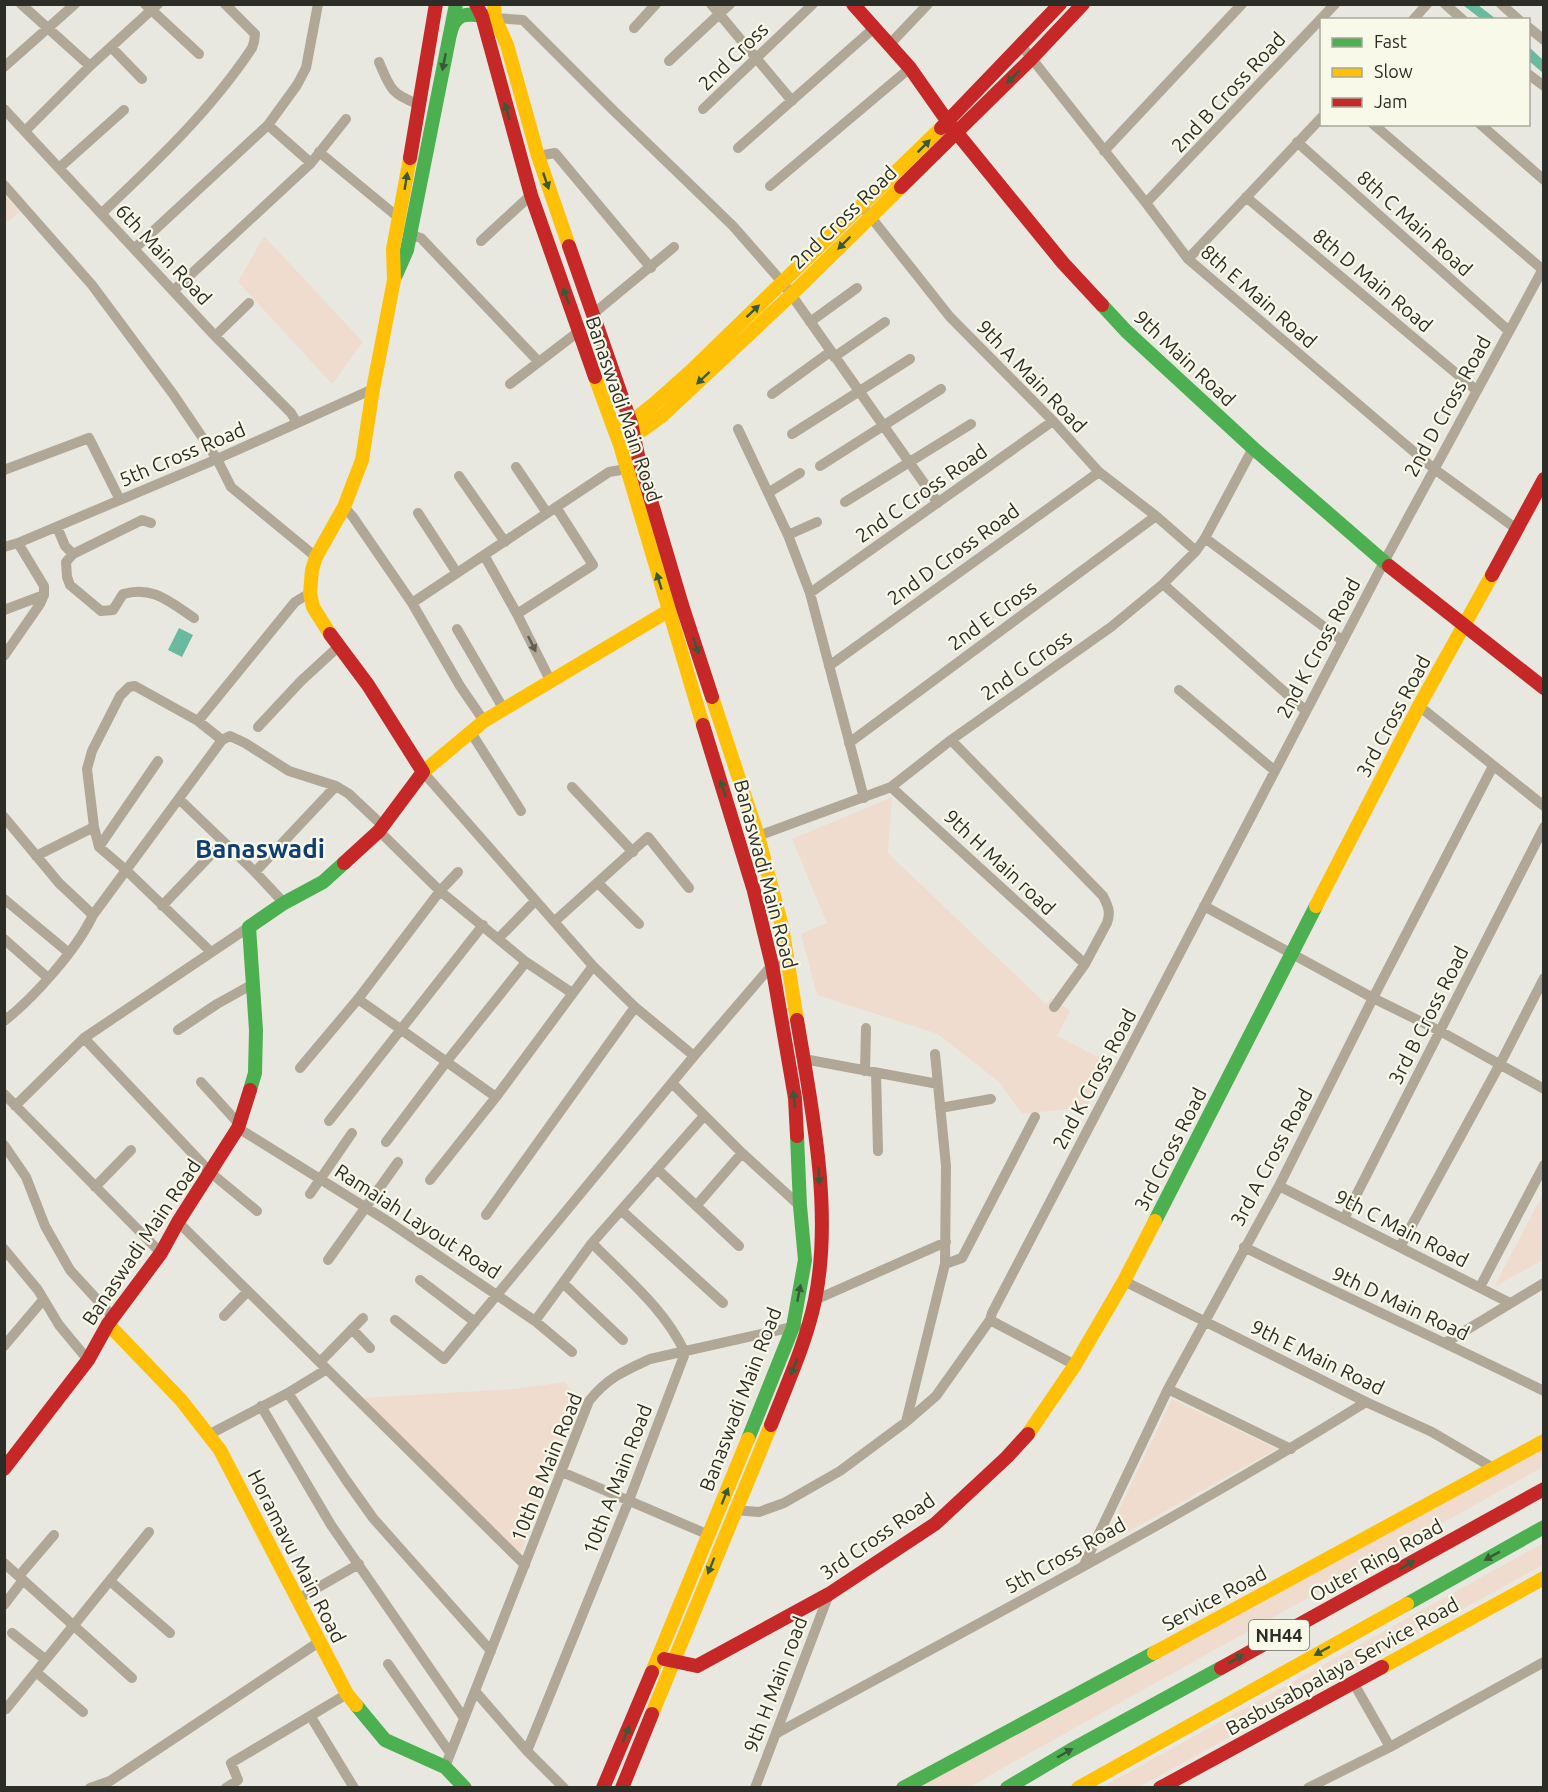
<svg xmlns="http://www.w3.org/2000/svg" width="1548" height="1792" font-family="Ubuntu,sans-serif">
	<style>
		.green { fill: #f0dcce }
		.water { fill: #68bb9f }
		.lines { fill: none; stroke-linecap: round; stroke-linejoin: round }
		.street { stroke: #b0a796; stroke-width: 10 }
		.fast { stroke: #4caf50; stroke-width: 14 }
		.slow { stroke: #ffc107; stroke-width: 14 }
		.jam { stroke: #c62828; stroke-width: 14 }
		.oneway { fill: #385a36 }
		.oneway2 { fill: #615e54 }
		.labels { text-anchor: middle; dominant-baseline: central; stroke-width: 4.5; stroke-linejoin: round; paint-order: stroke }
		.shield { fill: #f8f9e9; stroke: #6a6a62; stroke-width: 1.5 }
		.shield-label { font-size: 18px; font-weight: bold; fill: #2d2d28 }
		.street-label { font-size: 20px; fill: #2d2d28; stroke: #f8f9e9 }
		.district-label { font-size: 26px; font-weight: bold; fill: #113e71; stroke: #f8f9e9 }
	</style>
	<rect width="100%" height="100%" fill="#e8e8e0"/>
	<!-- green -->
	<path class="green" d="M4,195l16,17 -15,12h-1z
		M264,236l99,106 -31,42 -94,-102z
		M892,797l-4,56 158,151 6,-6 18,13 -13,25 53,27 -23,44 -65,7 -23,-32 -61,-48 -121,-39 -16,-61 26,-11 -35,-84z
		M1543,1194v66l-49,27z
		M565,1382l13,18 -58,154 -158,-156 152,-9z
		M1172,1399l105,50 -176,98z
		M1543,1442v25l-549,306 -23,14 -58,1z
		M1543,1543v22l-404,222h-37z"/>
	<!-- water -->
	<path class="water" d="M1463,5h15l18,14h-15z
		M1529,47l14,13v13l-14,-12z
		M179,628l14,7 -11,22 -14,-7z"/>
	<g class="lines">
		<!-- street -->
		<path class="street" d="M21,4l69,62
			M145,4l54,50
			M711,4l81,97
			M1445,4l18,16
			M1501,4l18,16
			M495,18l28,2 91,91 119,115 50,57 155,220
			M1413,20l14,-16
			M1528,27l16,13
			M634,28l22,-24
			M889,45l39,-41
			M1021,45l125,158 42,56 245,209 85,62
			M111,47l31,32
			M669,61l61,-57
			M379,62c11,26 12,32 39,42
			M4,67l71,-63
			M1528,74l16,12
			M4,109l211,227 76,77 6,10
			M703,109l110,-105
			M1373,124l169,145
			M1480,124l64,56
			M268,125l43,38
			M25,131l65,-65 68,-62
			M1297,142l212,189
			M738,148l136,-120
			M1104,151l138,-147
			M319,152l80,66
			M538,156l17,-3 96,115
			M59,168l65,-58
			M4,185l88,100 81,109 44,65 14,28 85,70
			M770,186l140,-118
			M1246,197l230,193
			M1146,203l189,-199
			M866,211l84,106 103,104 46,51 57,44 40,35
			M102,213c54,-51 109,-103 150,-165l2,-6 1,-8 -30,-30
			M411,235l10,3 117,123
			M481,241l50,-46
			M135,248l133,-123 29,-40 9,-17 12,-64
			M1188,259l134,-142
			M174,290l137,-127 35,-44
			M593,314l81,-67
			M810,322l47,-34
			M215,336l34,-33
			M834,357l51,-35
			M510,384l68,-52
			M772,394l58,-42
			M738,429l50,106 22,58 54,205
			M792,434l118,-75
			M820,466l121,-77
			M516,467l31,46
			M4,470l85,-32 31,62
			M459,476l46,66
			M768,493l32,-20
			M845,502l126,-78
			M344,507l9,10 59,86 48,83 24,35
			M418,513l39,60
			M57,527l8,19 8,8 69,-34 9,3
			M788,535l29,-13
			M1205,538l138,103
			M4,547l14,-4 199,-84 156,-70
			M73,554l-7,8 1,15 3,8 31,26 12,-1 10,-16c30,-9 48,9 71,24
			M484,555l33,59 33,66
			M1163,584l143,127
			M810,593l243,-172
			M412,603l197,-131 17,-3 6,-4
			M4,610l40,-15
			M517,614l76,-49 -37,-58
			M457,629l46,79
			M4,656l36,-52 4,-9v-9l-26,-43
			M829,666l270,-194
			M1179,690l96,81
			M1419,706l125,100
			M198,721l97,-119 15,-9
			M258,727l43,-46 37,-34
			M470,731l51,80
			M951,740l152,156c5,10 8,16 4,27l-22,41 -31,43
			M849,743l307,-227
			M423,772l170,194 42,41 59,49
			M572,787l61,65
			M891,787l194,177
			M179,799l76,73 29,31
			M4,817l55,66 34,32
			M379,831l61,60 86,71 46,31
			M758,836l133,-49 60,-47 160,-113 52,-43 33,-33 9,-13 48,-90
			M99,847l59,-86
			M36,856l58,-29
			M255,872l81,-86
			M598,883l41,41
			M4,899l65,54
			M162,906l61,-64
			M1204,906l169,92 67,33 104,58
			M555,921l93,-84 41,51
			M4,939l44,39
			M498,939l37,-38
			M210,951l-83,-80 -28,-24 -5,-20 -7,-58 5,-18 28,-55 9,-9 6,-1 63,35 24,19
			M358,999l138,98
			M4,1021c30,-23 73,-72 89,-106l129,-175 8,-4 15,7 44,28 47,15 13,8 34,32
			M178,1030l39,-26 36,-20
			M84,1038l127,135 46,38
			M804,1059l134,25
			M300,1068l58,-69 82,-108 18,-19
			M865,1071l1,-43
			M876,1073l2,78
			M201,1082l38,42
			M672,1083l70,70 58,53
			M4,1094l157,159
			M15,1106l69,-68 165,-111
			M940,1108l51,-9
			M329,1121l154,-196
			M238,1128l151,94 146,99 37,31
			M386,1142l61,-81 79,-99
			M4,1145l22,32 19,49 25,44 43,47
			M657,1169l82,77
			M430,1180l66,-83 97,-131
			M1279,1186l231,117
			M95,1187l36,-37
			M310,1194l42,-61
			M696,1206l46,-53
			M621,1210l102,93
			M486,1215l149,-208
			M1344,1219l200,-392
			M178,1222l347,343
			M1244,1247c99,49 200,95 300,144
			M1400,1247l100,-183 44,-86
			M4,1249l34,41 21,35 29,35
			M328,1260l70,-98
			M945,1264l17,-6 73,-141
			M420,1280l55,42
			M1124,1281l242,121 66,30 63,37
			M563,1283l60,57
			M1480,1287l64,-122
			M815,1300l131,-58
			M224,1316l24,-25
			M395,1320l49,39 250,-303 78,-91h4
			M990,1320l85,45
			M535,1321l57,-78 112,-127
			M352,1329l18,19
			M1445,1343l99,-60
			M4,1346l39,-46
			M320,1362l43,-44
			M1168,1389l123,60
			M288,1393l58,87 27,38 118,133
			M261,1406l70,119 133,193
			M906,1422l39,-158 1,-98 -11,-112
			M210,1434l78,-41 39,-24
			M562,1472l147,63
			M734,1510l25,2 25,-9 56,-32 66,-49 30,-26 54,-76 2,-7 392,-751 160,-295
			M4,1563l128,115
			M1084,1565l84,-176 111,-203 94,-188 120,-232
			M19,1576l35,-41
			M110,1581l60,52
			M298,1599l61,-35
			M4,1605l19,-25
			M12,1633l34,27
			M388,1664l62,89
			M36,1672l47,40
			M1353,1682l37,65
			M475,1691l52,60 37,37
			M4,1708l2,1 143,-177
			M311,1717l43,71
			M777,1733c198,-108 398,-212 589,-331
			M527,1751l102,-251 56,-147c-20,-44 -60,-76 -93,-110
			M445,1767l144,-366c18,-23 35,-30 61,-42l147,-33
			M90,1788l20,-7 209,-139
			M226,1788l12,-8 -7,-17 116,-69
			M755,1788l74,-194
			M1308,1788l82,-41 154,-85"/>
		<!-- fast -->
		<path class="fast" d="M450,35c5,-26 20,-21 41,-18
			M396,275l11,-25 49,-246
			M1102,305l24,26 127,117 136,118
			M250,1090l5,-17 1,-43 -7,-103 35,-24 39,-21 21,-19
			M1155,1221l161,-315
			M748,1439l45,-112 12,-67 -5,-54 -3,-70
			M1407,1604l137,-77
			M356,1705l29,35 60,27 20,21
			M903,1788l251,-135
			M1007,1788l64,-38 150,-82"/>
		<!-- slow -->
		<path class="slow" d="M494,4l1,14 12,27 31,111 31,90
			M595,377l25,68 83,280
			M616,434l39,-31 37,-33 249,-242
			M626,442l37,-27 128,-120 110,-108
			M330,634l-17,-27 -3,-14 2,-23 4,-13 28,-50 18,-47 11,-71 21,-109 -1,-31 17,-91
			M712,697l46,139 24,90 15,94
			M423,772l61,-51 184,-110
			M1316,906l103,-200 73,-131
			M108,1324l73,76 39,50 127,244 9,11
			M1028,1434l47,-69 49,-84 31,-60
			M1154,1653l390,-212
			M1382,1667l162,-89
			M652,1672l96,-233
			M652,1714l119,-289
			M1078,1788l329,-184"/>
		<!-- jam -->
		<path class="jam" d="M476,4l6,12 49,179 64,182
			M853,4l57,64 38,54 115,141 39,42
			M941,128l119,-124
			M410,158l26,-154
			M901,187l130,-128 52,-55
			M569,246l62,177 8,37 43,145 30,92
			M1389,566l155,122
			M1492,575l52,-96
			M330,634l38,51 55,87 -44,59 -35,32
			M703,725l51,166 18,74 23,133 2,38
			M771,1425c16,-41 35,-82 44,-125 18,-88 -3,-192 -18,-280
			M4,1469l84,-109 20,-36 53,-71 17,-31 60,-94 12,-38
			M664,1659l33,7 132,-72 106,-70 72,-67 21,-23
			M1221,1668l323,-179
			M603,1788l49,-116
			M622,1788l30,-74
			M1160,1788l222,-121"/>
	</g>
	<!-- one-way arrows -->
	<defs><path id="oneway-solid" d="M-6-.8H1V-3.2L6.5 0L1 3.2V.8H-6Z" transform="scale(1.5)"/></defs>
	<g class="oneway">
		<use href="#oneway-solid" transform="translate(444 62) rotate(101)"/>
		<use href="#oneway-solid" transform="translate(1013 77) rotate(135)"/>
		<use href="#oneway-solid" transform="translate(507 111) rotate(-106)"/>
		<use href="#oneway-solid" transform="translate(924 146) rotate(-45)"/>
		<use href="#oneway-solid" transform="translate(406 181) rotate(-81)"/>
		<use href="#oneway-solid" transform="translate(546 181) rotate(71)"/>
		<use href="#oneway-solid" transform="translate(844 243) rotate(135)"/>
		<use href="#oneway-solid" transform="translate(566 296) rotate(-109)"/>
		<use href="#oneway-solid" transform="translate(753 311) rotate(-43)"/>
		<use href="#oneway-solid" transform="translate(703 378) rotate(137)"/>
		<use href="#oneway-solid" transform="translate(659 581) rotate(-107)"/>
		<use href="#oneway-solid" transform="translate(696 646) rotate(72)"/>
		<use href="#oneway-solid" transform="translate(723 788) rotate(-107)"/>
		<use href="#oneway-solid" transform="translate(794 1099) rotate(-96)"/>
		<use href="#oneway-solid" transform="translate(819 1176) rotate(87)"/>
		<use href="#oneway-solid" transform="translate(799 1293) rotate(-79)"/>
		<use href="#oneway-solid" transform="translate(794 1367) rotate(111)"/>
		<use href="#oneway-solid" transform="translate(725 1496) rotate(-68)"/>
		<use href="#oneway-solid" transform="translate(1492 1556) rotate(151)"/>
		<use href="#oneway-solid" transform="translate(1407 1565) rotate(-29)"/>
		<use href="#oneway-solid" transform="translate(711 1566) rotate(112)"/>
		<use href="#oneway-solid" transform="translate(1322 1651) rotate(151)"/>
		<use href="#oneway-solid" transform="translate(1236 1659) rotate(-29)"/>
		<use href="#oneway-solid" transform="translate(626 1734) rotate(-67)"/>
		<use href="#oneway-solid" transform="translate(1065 1753) rotate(-30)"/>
	</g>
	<use class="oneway2" href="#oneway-solid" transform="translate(532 644) rotate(64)"/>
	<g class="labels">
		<!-- shield labels -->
		<rect class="shield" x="1249" y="1620" width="60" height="30" rx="4.5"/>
		<g class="shield-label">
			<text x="1279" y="1635">NH44</text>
		</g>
		<!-- street labels -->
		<g class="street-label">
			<text transform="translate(733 56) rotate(-44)">2nd Cross</text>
			<text transform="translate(1228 92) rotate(-47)">2nd B Cross Road</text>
			<text transform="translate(843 217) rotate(-44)">2nd Cross Road</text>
			<text transform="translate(1415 223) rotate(42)">8th C Main Road</text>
			<text transform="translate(164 254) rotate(47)">6th Main Road</text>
			<text transform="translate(1373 280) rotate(40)">8th D Main Road</text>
			<text transform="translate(1259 296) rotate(41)">8th E Main Road</text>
			<text transform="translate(1185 358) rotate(43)">9th Main Road</text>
			<text transform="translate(1032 376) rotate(46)">9th A Main Road</text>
			<text transform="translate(1447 406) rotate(-61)">2nd D Cross Road</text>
			<text transform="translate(624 409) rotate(71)">Banaswadi Main Road</text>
			<text transform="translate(182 454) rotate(-23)">5th Cross Road</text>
			<text transform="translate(921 493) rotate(-35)">2nd C Cross Road</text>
			<text transform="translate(953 554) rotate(-36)">2nd D Cross Road</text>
			<text transform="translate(992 615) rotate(-36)">2nd E Cross</text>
			<text transform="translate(1318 648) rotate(-62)">2nd K Cross Road</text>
			<text transform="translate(1026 665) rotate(-35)">2nd G Cross</text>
			<text transform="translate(1393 716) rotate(-62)">3rd Cross Road</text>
			<text transform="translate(1000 862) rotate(43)">9th H Main road</text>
			<text transform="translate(766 874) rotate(75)">Banaswadi Main Road</text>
			<text transform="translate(1428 1015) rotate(-63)">3rd B Cross Road</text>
			<text transform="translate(1094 1079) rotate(-62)">2nd K Cross Road</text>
			<text transform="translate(1170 1149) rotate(-63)">3rd Cross Road</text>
			<text transform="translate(1271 1157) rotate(-62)">3rd A Cross Road</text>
			<text transform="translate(418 1221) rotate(33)">Ramaiah Layout Road</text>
			<text transform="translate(1402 1228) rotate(27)">9th C Main Road</text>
			<text transform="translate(141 1242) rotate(-56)">Banaswadi Main Road</text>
			<text transform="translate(1401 1303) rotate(25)">9th D Main Road</text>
			<text transform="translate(1318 1357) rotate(26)">9th E Main Road</text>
			<text transform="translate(740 1399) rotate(-69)">Banaswadi Main Road</text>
			<text transform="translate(546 1467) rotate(-68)">10th B Main Road</text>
			<text transform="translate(617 1479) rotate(-69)">10th A Main Road</text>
			<text transform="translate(877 1536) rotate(-35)">3rd Cross Road</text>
			<text transform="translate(1065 1555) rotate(-29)">5th Cross Road</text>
			<text transform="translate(297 1556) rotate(63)">Horamavu Main Road</text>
			<text transform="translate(1376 1560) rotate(-29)">Outer Ring Road</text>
			<text transform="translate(1214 1598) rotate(-28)">Service Road</text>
			<text transform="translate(1342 1666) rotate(-29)">Basbusabpalaya Service Road</text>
			<text transform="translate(775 1684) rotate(-69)">9th H Main road</text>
		</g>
		<!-- district labels -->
		<g class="district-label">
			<text x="260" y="848">Banaswadi</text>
		</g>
	</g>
	<!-- border -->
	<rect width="1548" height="1792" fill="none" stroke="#2d2d28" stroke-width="12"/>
	<!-- legend -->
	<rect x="1320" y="18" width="210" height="108" fill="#f8f9e9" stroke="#a7a79c" stroke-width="1.5"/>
	<rect x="1332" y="38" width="30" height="9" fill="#4caf50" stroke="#a7a79c" stroke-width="1.5"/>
	<text x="1374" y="48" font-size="18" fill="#2d2d28">Fast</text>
	<rect x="1332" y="68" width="30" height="9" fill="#ffc107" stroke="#a7a79c" stroke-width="1.5"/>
	<text x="1374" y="78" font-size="18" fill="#2d2d28">Slow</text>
	<rect x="1332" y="98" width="30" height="9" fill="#c62828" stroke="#a7a79c" stroke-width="1.5"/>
	<text x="1374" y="108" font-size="18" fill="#2d2d28">Jam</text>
</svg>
